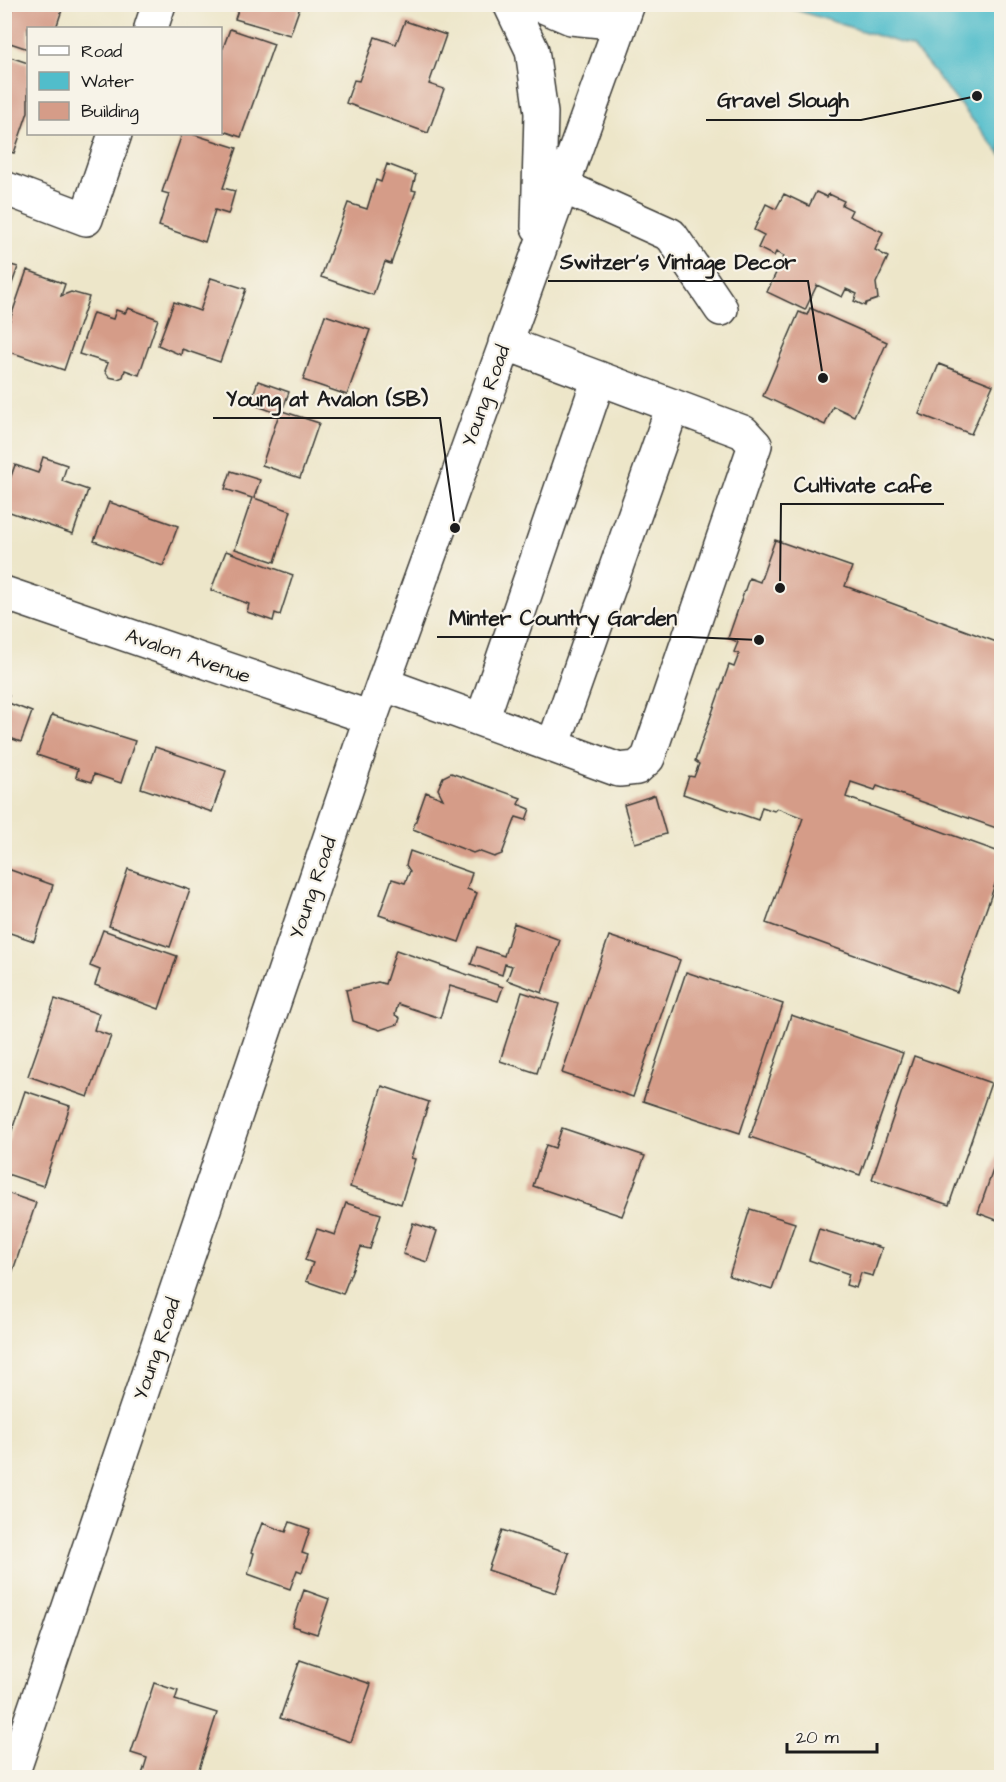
<svg xmlns="http://www.w3.org/2000/svg" width="1006" height="1782" font-family="'Architects Daughter',sans-serif">
	<style>
		.water { fill: #51bdcb; stroke: #366c74; stroke-width: 1.5 }
		.building { fill: #d59c88 }
		.lines { fill: none; stroke-linecap: round; stroke-linejoin: round }
		.minor-casing { stroke: #3b3a36; stroke-width: 36 }
		.minor { stroke: #fff; stroke-width: 33 }
		.labels { text-anchor: middle; dominant-baseline: central; stroke-width: 4.5; stroke-linejoin: round; paint-order: stroke }
		.street-label { font-size: 20px; fill: #1c1c1c; stroke: #f7f3e8 }
		.leader { fill: none; stroke: #1c1c1c; stroke-width: 2 }
		.callout-dot { fill: #1c1c1c; stroke: #f7f3e8; stroke-width: 2 }
		.callout-label { font-size: 21px; text-anchor: middle; font-weight: bold; fill: #1c1c1c; stroke: #f7f3e8; stroke-width: 4.5; stroke-linejoin: round; paint-order: stroke }
	</style>
	<rect width="100%" height="100%" fill="#f7f3e8"/>
	<filter id="ink" filterUnits="userSpaceOnUse"><feTurbulence type="fractalNoise" baseFrequency=".0167" numOctaves="2"/><feDisplacementMap in="SourceGraphic" scale="12" xChannelSelector="R" yChannelSelector="G"/><feConvolveMatrix kernelMatrix="1 2 1 2 8 2 1 2 1" color-interpolation-filters="sRGB"/></filter>
	<filter id="wash" filterUnits="userSpaceOnUse"><feTurbulence type="fractalNoise" baseFrequency=".008" numOctaves="4" result="noise"/><feDisplacementMap in="SourceGraphic" scale="24" xChannelSelector="R" yChannelSelector="G"/><feGaussianBlur stdDeviation="1.35" result="paint"/><feColorMatrix in="noise" values="0 0 0 0 0 0 0 0 0 0 0 0 0 0 0 0 0 1.4 0 .05"/><feComposite in="paint" operator="in"/></filter>
	<g filter="url(#wash)">
		<rect width="100%" height="100%" fill="#ede6c9"/>
		<!-- water -->
		<path class="water" d="M780,5h221v150l-88,-108z"/>
		<g id="blocks">
			<!-- building -->
			<path class="building" d="M14,4h50l-8,24h-28v21l-24,-8v-9z
				M240,4h61l-11,31 -55,-16z
				M405,21l41,14 -17,49 15,5 -16,44 -82,-30 8,-23 5,1 16,-44 21,7z
				M230,29l44,15 -33,93 -21,-7v-83l3,1z
				M4,55l24,8v49l-14,41 -10,-3z
				M182,134h10l45,14 -14,40 12,3 -6,21 -1,2 -13,-4 -10,32 -46,-16 10,-32 -7,-2z
				M387,164l29,11 -4,15 4,1 -25,73 -6,-2 -12,33 -52,-18 27,-74 19,6 9,-29 5,2z
				M816,192l11,5 2,-3 15,7 -2,4 10,5 -3,6 34,16 -8,18 13,7 -12,26 2,16 -12,4 -1,3 -11,-5 3,-7 -11,-5 -4,8 -25,-12 -12,25 -38,-18 17,-36 -8,-4 -2,4 -16,-8 6,-13 -10,-5 12,-26 10,5 8,-15 25,12z
				M4,263l14,4 -13,36h-1z
				M27,270l38,14 -4,12 10,-4 18,5 -25,73 -60,-20v-13z
				M211,278l35,11 -26,73 -38,-13 -1,6 -23,-10 16,-43 26,9z
				M128,308l30,11 -19,56 -14,-5 -2,7 -5,2 -9,-2 -4,-6 3,-8 -29,-9 14,-41 20,6 3,-9 9,3z
				M810,308l77,34 -33,74 -21,-10 -8,19 -62,-29 36,-84 8,3z
				M325,315l45,15 -23,65 -44,-15z
				M939,364l54,21 -22,49 -52,-20z
				M258,381l31,11 -7,19 37,12 -19,55 -38,-13 17,-51 -29,-11z
				M43,457l24,8 -5,16 26,9 -15,44 -69,-24v-14l11,-31 23,8z
				M231,471l29,9 -6,18 37,13 -16,51 -40,-13 17,-51 -27,-9z
				M109,502l69,24 -15,40 -69,-25z
				M775,540l77,27 -7,19 157,58v186l-125,-44 -2,4 -24,-8 -5,15 156,56v24l-4,-1 -41,116 -191,-69 37,-105 -26,-10 -3,3 -12,-4 -4,13 -75,-26 6,-18 5,1 5,-13 -4,-3 34,-96 5,2 5,-13 -5,-2 4,-10 -10,-4 21,-60 11,4z
				M226,551l67,24 -13,40 -5,-2 -2,8 -26,-9 2,-8 -38,-14z
				M4,694l5,1 -3,7 26,10 -11,30 -11,-4 -5,15z
				M52,715l83,26 -14,42 -27,-9 -2,8 -16,-5 2,-8 -41,-14z
				M155,747l71,24 -14,41 -71,-24z
				M451,773l70,25 -3,6 12,5 -4,11 -10,-3 -14,37 -8,3 -16,-6 -5,2 -60,-24 13,-37 17,7 -5,-10 5,-12z
				M655,795l11,39 -31,9 -11,-38z
				M410,851l62,22 -5,16 10,4 -18,49 -80,-27 13,-36 13,4 5,-12 -4,-6z
				M5,868l48,17 -19,56 -30,-10z
				M128,869l62,21 -20,57 -61,-21z
				M514,923l46,17 -18,53 -35,-13 5,-14 -7,-2 -3,11 -31,-11 6,-17 27,9z
				M103,930l74,26 -18,53 -64,-24 5,-15 -10,-4z
				M609,936l71,24 -47,137 -71,-24z
				M396,950l107,37 -5,14 -48,-15 -10,32 -42,-14 -3,11 5,3 -2,6 -18,6 -27,-9 -7,-31 32,-8 7,2z
				M686,972l97,32 -43,129 -97,-32z
				M522,992l37,12 -22,69 -37,-12z
				M55,999l44,15 -5,16 17,6 -23,61 -60,-21z
				M791,1015l112,38 -43,122 -110,-38z
				M914,1056l77,27 -42,122 -77,-26z
				M382,1086l47,16 -18,56 4,1 -14,45 -51,-17z
				M25,1091l45,15 -27,80 -39,-13v-19z
				M562,1128l83,28 -23,60 -89,-30 13,-41 9,3z
				M1001,1147h1v75l-24,-9z
				M4,1192l32,11 -29,85 -3,-1z
				M346,1203l35,11 -11,35 -9,-2 -18,47 -37,-13 7,-18 -8,-3 12,-31 18,6z
				M750,1209l45,14 -23,67 -43,-14z
				M413,1223l24,8 -10,31 -24,-8z
				M819,1229l63,19 -9,28 -12,-3 -5,15 -10,-3 3,-11 -40,-14z
				M290,1522l20,7 -8,24 6,2 -6,17 -5,-2 -7,19 -42,-15 6,-21 -3,-1 11,-29 24,9z
				M502,1530l67,23 -13,40 -68,-23z
				M304,1590l25,9 -12,35 -25,-8z
				M300,1660l71,24 -20,58 -71,-24z
				M154,1683l24,8 -3,9 42,13 -21,65h-55l6,-20 -16,-5z"/>
		</g>
	</g>
	<g filter="url(#ink)">
		<use href="#blocks" fill-opacity="0" stroke="#3b3a36" stroke-width="1.5"/>
		<g class="lines">
			<defs>
				<path id="minor" d="M510,4l22,46 9,63 -3,114
					M538,4l33,14 50,5
					M151,28l8,-24
					M562,186l109,49 50,74
					M4,188l82,31 29,-85
					M4,593l367,125
					M383,684l236,86 18,-2 11,-10 107,-313 -12,-13 -238,-89
					M482,720l117,-342
					M553,746l120,-340
					M11,1778l355,-1047 262,-727"/>
			</defs>
			<!-- minor casing -->
			<use href="#minor" class="minor-casing"/>
			<!-- minor -->
			<use href="#minor" class="minor"/>
		</g>
	</g>
	<g class="labels">
		<!-- street labels -->
		<g class="street-label">
			<text transform="translate(486 396) rotate(-70)">Young Road</text>
			<text transform="translate(188 656) rotate(19)">Avalon Avenue</text>
			<text transform="translate(313 888) rotate(-71)">Young Road</text>
			<text transform="translate(157 1349) rotate(-71)">Young Road</text>
		</g>
	</g>
	<!-- callouts -->
	<path class="leader" d="M977 96L861 120H706M823 378L808 281H548M455 528L440 418H213M780 588L781 504H944M759 640L689 637H437"/>
	<g class="callout-dot">
		<circle cx="977" cy="96" r="6"/>
		<circle cx="823" cy="378" r="6"/>
		<circle cx="455" cy="528" r="6"/>
		<circle cx="780" cy="588" r="6"/>
		<circle cx="759" cy="640" r="6"/>
	</g>
	<g class="callout-label">
		<text x="783" y="107">Gravel Slough</text>
		<text x="678" y="269">Switzer’s Vintage Decor</text>
		<text x="327" y="406">Young at Avalon (SB)</text>
		<text x="863" y="492">Cultivate cafe</text>
		<text x="563" y="625">Minter Country Garden</text>
	</g>
	<!-- margin -->
	<rect width="1006" height="1782" fill="none" stroke="#f7f3e8" stroke-width="24"/>
	<!-- legend -->
	<rect x="27" y="27" width="195" height="108" fill="#f7f3e8" stroke="#9f9d96" stroke-width="1.5"/>
	<rect x="39" y="46" width="30" height="9" fill="#ffffff" stroke="#9f9d96" stroke-width="1.5"/>
	<text x="81" y="57" font-size="18" fill="#1c1c1c">Road</text>
	<rect x="39" y="72" width="30" height="18" fill="#51bdcb" stroke="#9f9d96" stroke-width="1.5"/>
	<text x="81" y="87" font-size="18" fill="#1c1c1c">Water</text>
	<rect x="39" y="102" width="30" height="18" fill="#d59c88" stroke="#9f9d96" stroke-width="1.5"/>
	<text x="81" y="117" font-size="18" fill="#1c1c1c">Building</text>
	<!-- scale -->
	<path d="M787 1743v9h90v-9" fill="none" stroke="#1c1c1c" stroke-width="3"/>
	<text x="796" y="1743" font-size="18" fill="#1c1c1c" stroke="#f7f3e8" stroke-width="4.5" paint-order="stroke">20 m</text>
</svg>
